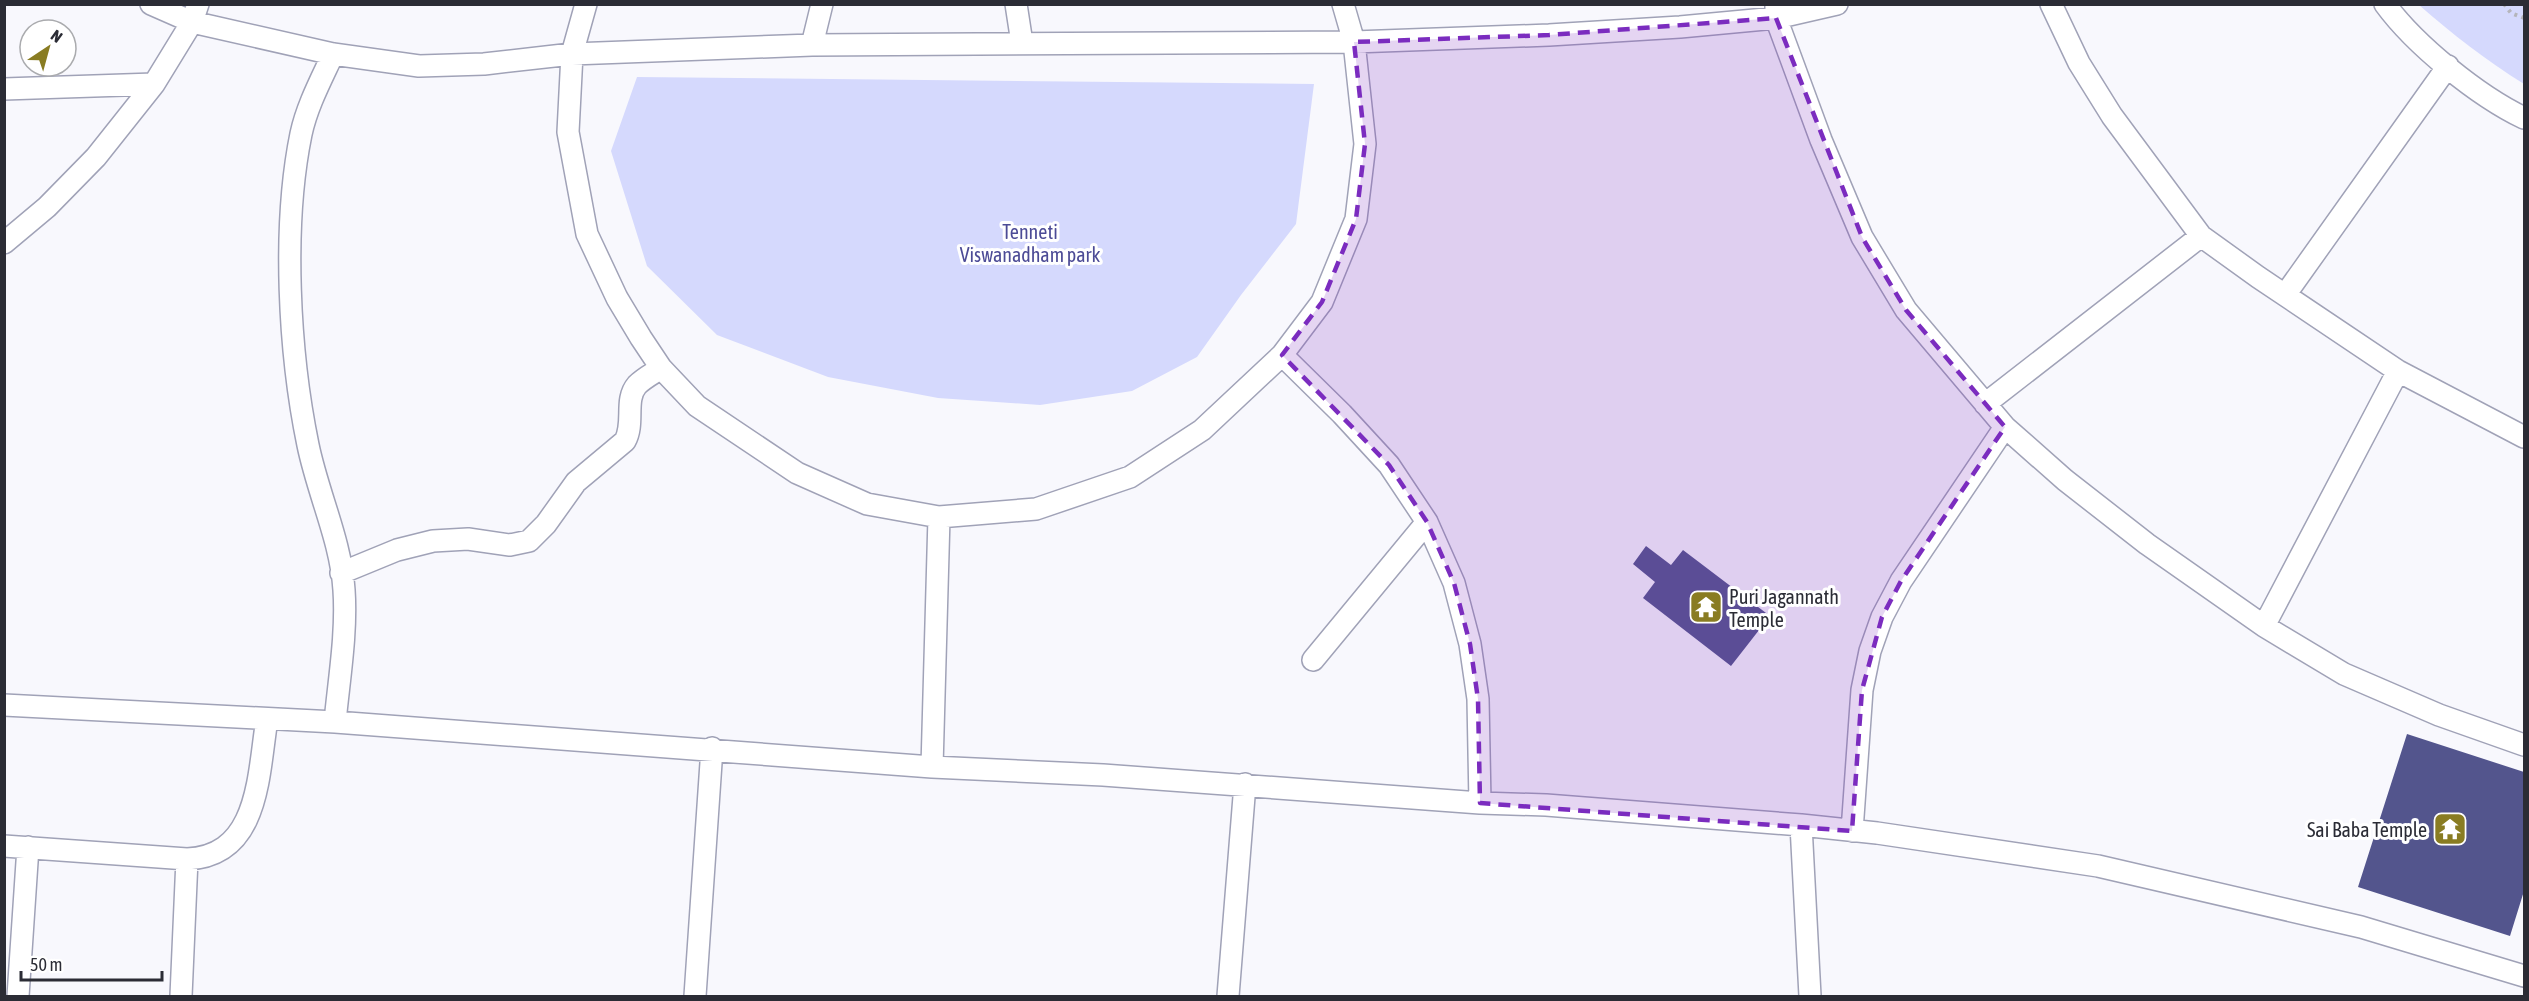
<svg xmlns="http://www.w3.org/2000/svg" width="2529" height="1001" font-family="'Asap Condensed',sans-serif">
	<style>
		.green { fill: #d5d9fd }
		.building { fill: #53558d }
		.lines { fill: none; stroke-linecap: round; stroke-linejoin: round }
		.minor-casing { stroke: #a0a2b7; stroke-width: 24 }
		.path { stroke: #b5b5bb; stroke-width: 4; stroke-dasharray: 3 4.5; stroke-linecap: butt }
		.minor { stroke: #fff; stroke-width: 21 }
		.marked { fill: #7b2cbf; fill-opacity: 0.2; stroke: #7b2cbf; stroke-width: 4.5; stroke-dasharray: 12 8; stroke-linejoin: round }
		.labels { text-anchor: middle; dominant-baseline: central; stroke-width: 6; stroke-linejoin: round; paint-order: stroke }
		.park-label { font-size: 20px; fill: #4c4b96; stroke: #fff }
		.poi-label { font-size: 20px; fill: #2b2c35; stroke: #fff; text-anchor: start }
	</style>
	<rect width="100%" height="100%" fill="#f8f8fd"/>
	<!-- green -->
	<path class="green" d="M2419,5h105v79c-37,-23 -72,-50 -105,-79z
		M637,77l677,7 -18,140 -55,71 -44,62 -65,34 -92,14 -102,-7 -110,-21 -111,-42 -70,-69 -36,-115z"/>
	<!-- building -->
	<path class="building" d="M1646,546l25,19 12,-15 87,66 -39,50 -88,-68 12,-16 -22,-18z
		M2407,734l117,38v119l-14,45 -152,-49z"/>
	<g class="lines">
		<defs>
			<path id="minor" d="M151,4l41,18 141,32 86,12 65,-2 88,-10 240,-9 542,-3 195,-7 131,-8 96,-9 61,-14
				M586,4l-14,50 -4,78 19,102 30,64 24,40 20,30 36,38 100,67 70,31 72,13 97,-8 94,-32 72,-47 80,-75 40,-53 34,-83 9,-75 -11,-102 -11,-38
				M1016,4l6,39
				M2051,4l28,59 33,53 89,120 57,41 140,94 126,66
				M2385,4c30,41 93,92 139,114
				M1776,5v13l45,122 41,97 44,73 99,117 60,53 82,64 117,82 80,48 95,41 85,30
				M812,45l10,-41
				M333,54c-12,26 -26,52 -32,80 -19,93 -12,219 7,311 10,49 33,96 36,145 3,43 -5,89 -9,132
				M4,89l150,-5
				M4,243l43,-36 49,-50 58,-73 38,-62 6,-18
				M2285,295l163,-229
				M1282,355l60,59 47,51 38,57 27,61 16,61 8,55 2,104
				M1985,404l216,-168
				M341,573l56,-23 36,-9 35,-2 42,6 19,-4 17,-17 30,-42 49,-41c10,-18 -1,-41 12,-56 7,-7 17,-12 24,-17
				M2264,626l134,-255
				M1313,660l114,-138
				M4,705l331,17 597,45 171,8 377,28 66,2 255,20 76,8 221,33 263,61 163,49
				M932,767l7,-250
				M1801,825l9,171
				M1852,831l10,-141 8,-39 12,-34 19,-36 104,-154
				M4,846l183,13c73,-3 71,-85 80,-140
				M18,996l10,-149
				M181,996l6,-137
				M695,996l17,-248
				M1228,996l17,-212"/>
		</defs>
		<!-- minor casing -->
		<use href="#minor" class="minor-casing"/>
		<!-- path -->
		<path class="path" d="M2504,4l7,9 13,5"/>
		<!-- minor -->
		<use href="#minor" class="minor"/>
	</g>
	<!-- marked area -->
	<path class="marked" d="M1776,18l86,219 44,73 99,117 -104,154 -19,36 -20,73 -10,141 -372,-28 -2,-104 -8,-55 -16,-61 -27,-61 -38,-57 -107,-110 40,-53 34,-83 9,-75 -11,-102 195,-7z"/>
	<!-- icons -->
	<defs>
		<symbol id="temple-square" viewBox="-11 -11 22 22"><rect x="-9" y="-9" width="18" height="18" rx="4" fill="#897c22" stroke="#fff"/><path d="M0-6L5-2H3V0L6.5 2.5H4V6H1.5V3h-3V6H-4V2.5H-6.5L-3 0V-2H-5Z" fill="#fff"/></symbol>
	</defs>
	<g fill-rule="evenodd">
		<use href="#temple-square" x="1687" y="588" width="38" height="38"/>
		<use href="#temple-square" x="2431" y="810" width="38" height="38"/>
	</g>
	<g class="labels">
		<!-- park labels -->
		<g class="park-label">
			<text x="1030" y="231">Tenneti<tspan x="1030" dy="23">Viswanadham park</tspan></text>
		</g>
		<!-- poi labels -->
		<g class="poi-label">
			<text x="1729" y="596">Puri Jagannath<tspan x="1729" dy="23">Temple</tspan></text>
			<text x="2427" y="829" text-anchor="end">Sai Baba Temple</text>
		</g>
	</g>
	<!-- border -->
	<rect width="2529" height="1001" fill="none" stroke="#2b2c35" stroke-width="12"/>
	<!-- north arrow -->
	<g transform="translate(48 48) rotate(36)"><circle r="28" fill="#ffffff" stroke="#aaabae" stroke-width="1.5"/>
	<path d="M0-4.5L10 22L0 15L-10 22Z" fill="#897c22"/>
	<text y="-9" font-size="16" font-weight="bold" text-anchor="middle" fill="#2b2c35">N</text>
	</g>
	<!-- scale -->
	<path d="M21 971v9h141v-9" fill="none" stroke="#2b2c35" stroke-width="3"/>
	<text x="30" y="971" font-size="18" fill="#2b2c35" stroke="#ffffff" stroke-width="4.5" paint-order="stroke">50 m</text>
</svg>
